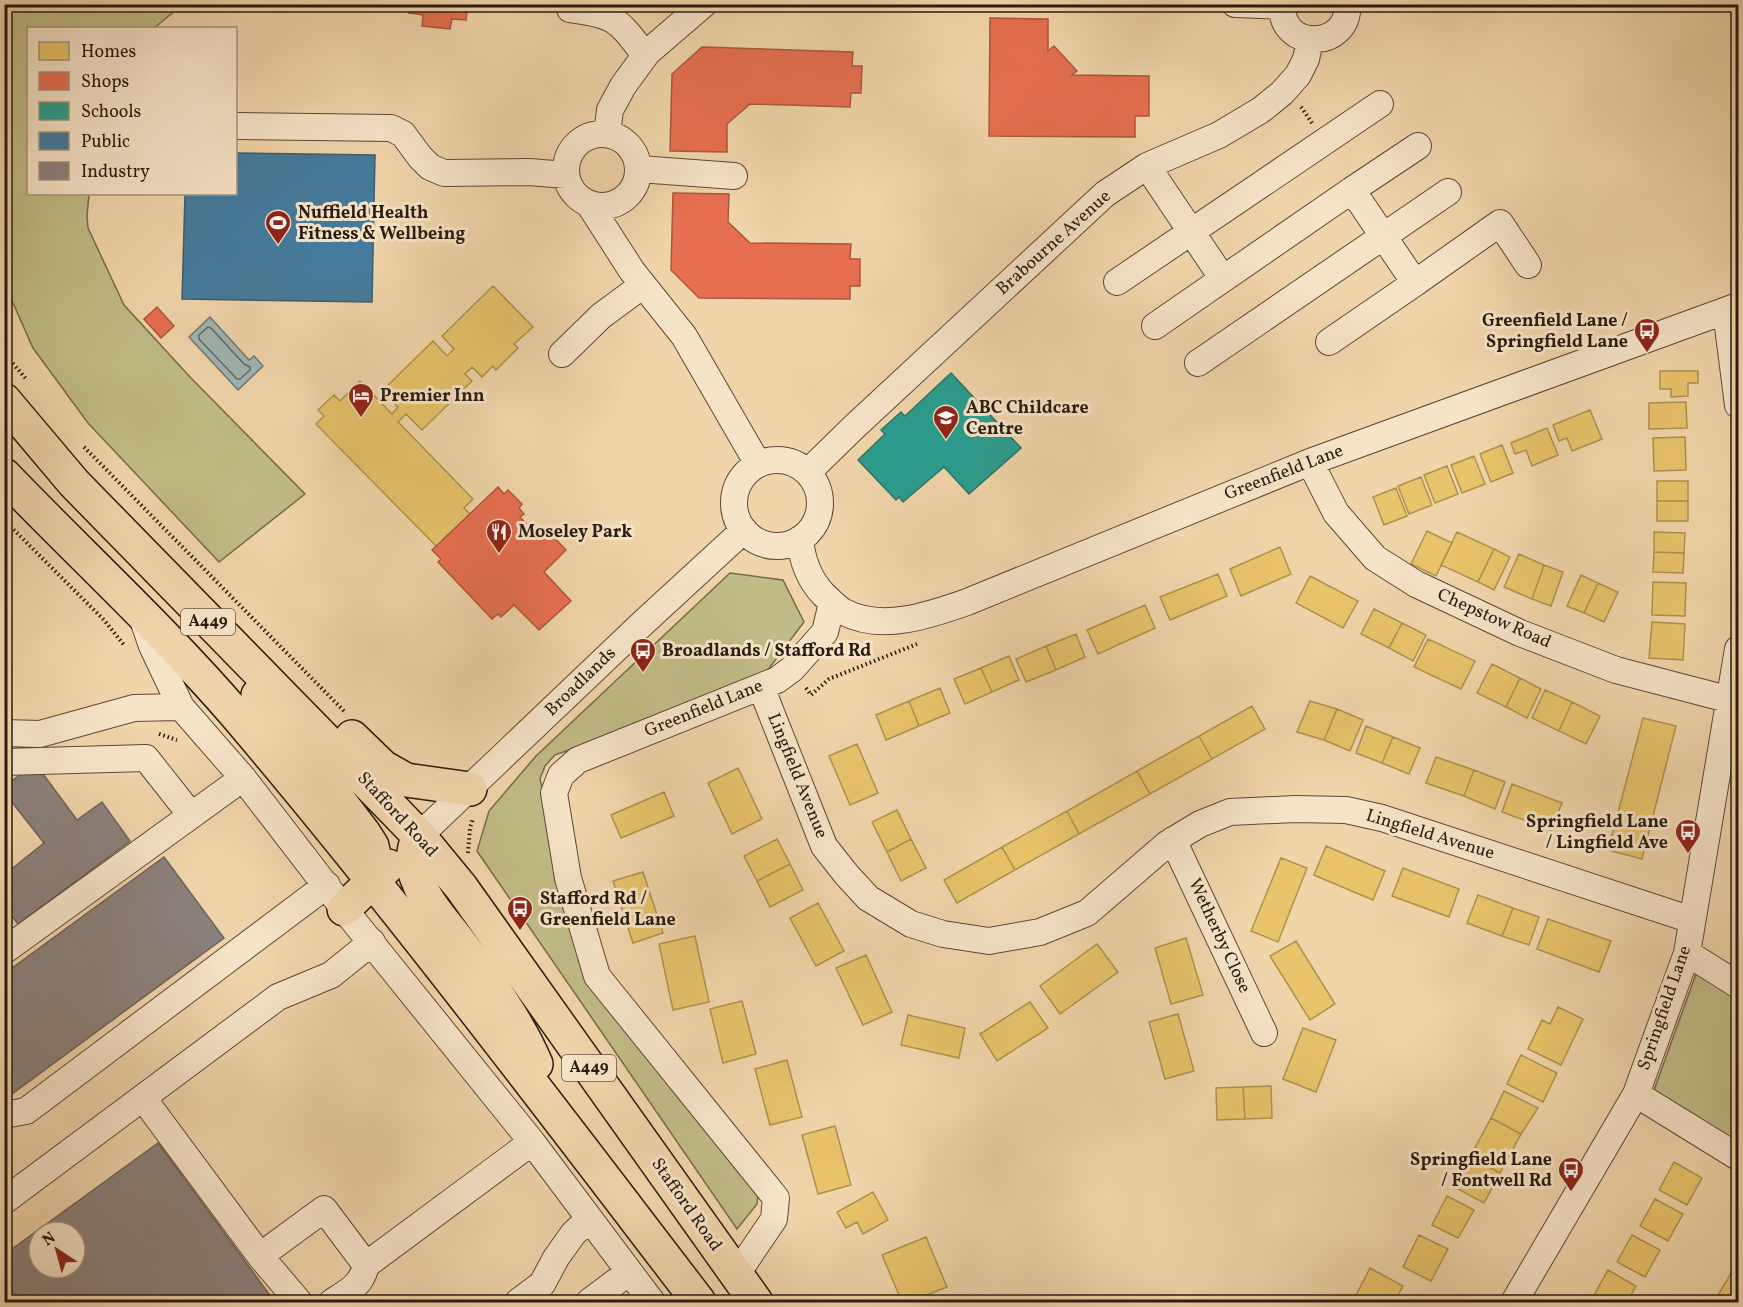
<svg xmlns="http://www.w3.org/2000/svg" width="1743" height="1307" font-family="Vollkorn,serif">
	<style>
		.green { fill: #c0bc85; stroke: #746c4a; stroke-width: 1.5 }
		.water { fill: #9fb6b3; stroke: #6f7871; stroke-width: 1.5 }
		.homes { fill: #e9c46a; stroke: #af914f; stroke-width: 1.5 }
		.shops { fill: #e76f51; stroke: #ae563d; stroke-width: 1.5 }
		.schools { fill: #2a9d8f; stroke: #297669; stroke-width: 1.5 }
		.public { fill: #457b9d; stroke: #3c5e72; stroke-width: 1.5 }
		.industry { fill: #8a817c; stroke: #6d625b; stroke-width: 1.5; fill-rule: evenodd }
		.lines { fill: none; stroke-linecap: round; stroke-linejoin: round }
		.shore { stroke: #646861; stroke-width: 1.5 }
		.minor-casing { stroke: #5a4a36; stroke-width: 28 }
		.highway-casing { stroke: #281b0f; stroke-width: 36 }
		.path { stroke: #281b0f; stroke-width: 4; stroke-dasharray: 1.5 3; stroke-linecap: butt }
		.minor { stroke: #f6e4c8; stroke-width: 26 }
		.highway { stroke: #f1d5aa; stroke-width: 33 }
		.labels { text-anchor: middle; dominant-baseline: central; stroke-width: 6; stroke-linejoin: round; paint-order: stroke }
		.shield { fill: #f6e4c8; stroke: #665746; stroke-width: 1.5 }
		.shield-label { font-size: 16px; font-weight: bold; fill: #281b0f }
		.poi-label { font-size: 18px; font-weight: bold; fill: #281b0f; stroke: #f6e4c8; text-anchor: start }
		.street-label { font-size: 18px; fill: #281b0f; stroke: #f6e4c8 }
	</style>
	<rect width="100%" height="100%" fill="#f1d5aa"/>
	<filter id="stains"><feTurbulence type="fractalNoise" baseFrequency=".00333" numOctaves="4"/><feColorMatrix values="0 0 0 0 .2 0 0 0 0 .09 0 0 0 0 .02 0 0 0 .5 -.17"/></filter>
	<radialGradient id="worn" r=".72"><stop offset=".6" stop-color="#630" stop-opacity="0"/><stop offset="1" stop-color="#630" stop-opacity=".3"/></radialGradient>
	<!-- green -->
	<path class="green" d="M4,5h178l-28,23h-126v166h61l-2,22 1,12 36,77 67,73 114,116 -86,68 -131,-139 -55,-75 -28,-63z
		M730,573l53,7 21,42 -46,61 -203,72 -10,11 -5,13 42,185 177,220 -2,20 -20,25 -260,-378 12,-40 47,-55z
		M1700,963l38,27v157l-85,-54z"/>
	<!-- water -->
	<path class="water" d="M210,317l39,43 5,-4 9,10 -25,24 -49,-53z"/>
	<!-- homes -->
	<path class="homes" d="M493,286l40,41 -19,17 4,4 -22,22 -3,-4 -11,11 -10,-10 -7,7 7,7 -50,49 -16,-16 -8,8 75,77 -9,9 6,6 -33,33 -121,-123 8,-8 -6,-6 16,-15 6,6 20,-20 32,33 6,-7 -16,-16 51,-50 14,15 7,-7 -12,-13z
		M1660,371h38v12h-10v13l-17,1v-8h-11z
		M1686,402l1,26 -38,1v-26z
		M1590,410l12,29 -30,12 -5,-13 -8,3 -6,-16z
		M1547,428l11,27 -26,11 -6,-16 -11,4 -4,-11z
		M1685,437l1,33 -32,1 -1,-33z
		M1502,445l11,28 -22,9 -11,-28z
		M1474,456l11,28 -23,9 -11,-28z
		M1447,466l11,28 -23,9 -11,-28z
		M1421,477l11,28 -23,9 -11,-28z
		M1657,481h31v20h-31z
		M1396,488l11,28 -23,9 -11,-28z
		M1657,501h31v20h-31z
		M1427,531l25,12 -16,33 -25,-12z
		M1457,532l37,17 -16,33 -37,-17z
		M1654,532l31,1 -1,20 -30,-1z
		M1280,547l11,27 -50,22 -11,-27z
		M1494,549l16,8 -16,33 -16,-8z
		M1654,552l30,1 -1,20 -30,-1z
		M1519,554l25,11 -12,34 -28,-12z
		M1544,565l19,7 -12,34 -19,-7z
		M1218,574l9,22 -57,24 -10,-23z
		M1581,575l17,8 -14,30 -17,-7z
		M1310,576l48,25 -15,27 -47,-25z
		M1653,582l33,1 -1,33 -33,-1z
		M1598,583l20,9 -14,30 -20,-9z
		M1145,605l10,23 -57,26 -11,-24z
		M1374,609l28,14 -13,25 -28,-14z
		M1652,622l33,2 -2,36 -34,-2z
		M1402,623l24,12 -13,26 -24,-13z
		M1076,634l9,23 -29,13 -10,-24z
		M1428,639l47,22 -14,28 -47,-22z
		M1046,646l10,24 -30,12 -10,-23z
		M1009,656l10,24 -27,12 -11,-24z
		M1492,664l28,14 -14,29 -29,-14z
		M981,668l11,24 -27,12 -11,-25z
		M1520,678l21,11 -14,29 -21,-11z
		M940,688l10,25 -31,13 -10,-25z
		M1545,690l27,12 -13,29 -27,-13z
		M909,701l10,25 -33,14 -10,-25z
		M1310,701l27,8 -13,31 -27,-8z
		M1572,702l28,14 -14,28 -27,-13z
		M1252,706l13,23 -53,30 -13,-23z
		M1337,709l26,11 -13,31 -26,-11z
		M1643,718l33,8 -34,133 -34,-9z
		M1366,726l27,11 -11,26 -26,-10z
		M1199,736l13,23 -62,35 -13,-23z
		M1393,737l27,11 -11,26 -27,-11z
		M857,744l21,49 -28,12 -21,-49z
		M1436,757l38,13 -10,26 -38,-13z
		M738,768l24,51 -30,15 -24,-51z
		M1474,770l31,12 -10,27 -31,-13z
		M1137,771l13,23 -71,40 -12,-23z
		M1512,784l50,19 -11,27 -49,-18z
		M664,792l10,24 -53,22 -10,-23z
		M897,810l14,29 -24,13 -15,-30z
		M1067,811l12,23 -64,36 -13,-23z
		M777,839l13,25 -33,17 -13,-25z
		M911,839l15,29 -25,13 -14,-29z
		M1326,846l59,25 -12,29 -59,-25z
		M1002,847l13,23 -58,33 -13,-23z
		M1281,858l26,10 -29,74 -27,-11z
		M790,864l13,26 -33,17 -13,-26z
		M1403,868l56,21 -10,28 -57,-21z
		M643,872l20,61 -30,10 -20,-62z
		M1478,895l35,13 -11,28 -35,-13z
		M818,903l26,48 -28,15 -26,-48z
		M1513,908l26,9 -10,28 -27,-9z
		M1548,919l63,22 -12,31 -62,-23z
		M695,936l14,66 -36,8 -14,-66z
		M1186,938l17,57 -32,9 -16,-56z
		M1296,941l39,63 -25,16 -40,-64z
		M1097,944l21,28 -58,42 -20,-28z
		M866,955l26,57 -29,13 -27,-57z
		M742,1001l14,53 -33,9 -13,-54z
		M1030,1002l18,26 -51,33 -17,-27z
		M1558,1007l25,12 -22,46 -33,-16 14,-29 8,4z
		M1178,1014l16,57 -29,8 -16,-57z
		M908,1015l57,13 -6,30 -58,-13z
		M1303,1028l33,12 -20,52 -33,-13z
		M1521,1055l36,18 -14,29 -36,-18z
		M787,1060l15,57 -32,8 -15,-56z
		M1271,1086l1,32 -27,1 -2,-32z
		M1243,1087l2,32 -28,1 -1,-32z
		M1504,1091l34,17 -17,26 -30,-16z
		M1491,1118l30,16 -21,39 -30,-16z
		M835,1126l16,59 -33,9 -16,-59z
		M1470,1157l30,16 -16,30 -30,-16z
		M1674,1162l28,16 -15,27 -28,-15z
		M873,1192l15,28 -25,14 -6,-12 -11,6 -9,-16z
		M1447,1196l27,14 -16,28 -26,-13z
		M1655,1199l28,15 -15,27 -28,-15z
		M1419,1235l29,14 -17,32 -28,-14z
		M1632,1235l28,15 -15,27 -28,-15z
		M926,1237l21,50 -38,15h-7l-20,-47z
		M1738,1237v17l-7,-4z
		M1737,1263l1,39h-24z
		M1370,1268l33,18 -9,16h-24l-14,-7z
		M1608,1270l28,16 -9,16h-24l-10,-5z
		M960,1295l4,7h-24z"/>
	<!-- shops -->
	<path class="shops" d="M410,4h58l-2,16 -14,-1 -2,10 -28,-3 1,-11 -14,-2z
		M990,18l58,1v32l6,-5 23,25 -5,4 77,1v40h-14v21l-146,-1z
		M702,47l151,5 -1,14h10l-1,27h-10l-1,14 -100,-3 -23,20v28l-57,-1 2,-77z
		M673,193l56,1 -1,28 22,21 101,1 -1,15h10v27h-10v13l-151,-1 -28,-28z
		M157,307l17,19 -13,12 -17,-19z
		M498,487l6,7 4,-4 14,14 -3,4 5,6 -4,3 11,12 4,-4 6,6 4,-3 21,22 -22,22 27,29 -32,29 -25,-25 -13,12 -3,-3 -6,5 -54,-57 3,-3 -9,-9z"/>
	<!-- schools -->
	<path class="schools" d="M951,373l70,75 -52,46 -25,-27 -41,35 -4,-5 -3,3 -38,-40 27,-26 -4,-4 20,-18 4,4z"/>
	<!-- public -->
	<path class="public" d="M236,153l139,2 -3,147 -190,-3 3,-105h51z"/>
	<!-- industry -->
	<path class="industry" d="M35,763l42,57 25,-18 28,39 -112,83 -14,-18v-31l40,-32 -40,-51v-5z
		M164,857l60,81 -212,156 -8,-10v-110z
		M158,1143l117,159h-271v-47zM39,1232h36v36h-36z"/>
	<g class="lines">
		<!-- shore -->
		<path class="shore" d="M208,327l3,1 33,36 6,3v3l-10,9h-3l-38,-40v-4z"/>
		<defs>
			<path id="minor" d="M1235,4l47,2
				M1282,4c-2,49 69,45 65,0
				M570,9c46,6 47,10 75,46
				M236,126l155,2 12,6 17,23 10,10 14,6 85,-1 37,3
				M566 170a36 36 0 1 1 72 0a36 36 0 1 1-72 0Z
				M607,134l3,-24 13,-24 24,-33 57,-49
				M1147,166l76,113 129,-89 63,93 85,-60 28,42
				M639,169l95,7
				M1352,190l66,-44
				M589,204l43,67 52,65 74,128
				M1117,282l263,-178
				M1726,311l12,94
				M1155,326l68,-47
				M1329,342l86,-59
				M562,354l39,-38 42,-31
				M1198,363l250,-171
				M734 503a43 43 0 1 1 86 0a43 43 0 1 1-86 0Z
				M1310,462l26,51 39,45 41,26 104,49 96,37 115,30
				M808,472l46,-45 251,-233 42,-28 72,-31 42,-25 21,-17 16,-18 8,-16 4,-19
				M800,539c2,21 9,40 23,55 7,6 13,14 21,18 38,20 86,3 123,-10l343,-140 428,-156
				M142,617l10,29 29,61 62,71 101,131 188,233 120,160
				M761,687l63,159 22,28 22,24 43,26 32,10 46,7 51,-9 47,-19 80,-69 33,-20 30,-12 65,-3 51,1 36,8 310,102
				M4,733l36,1 94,-26 47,-1
				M4,762l142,-4 45,57
				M419,836l225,-214 100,-92
				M1173,840l91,193
				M4,951l239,-173
				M1687,953l51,32
				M1636,1094l102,63
				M143,1098l117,158 64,-47 42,56 166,-123
				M4,1115l22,-4 301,-226
				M4,1201l274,-204 53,-22 41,-33
				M260,1256l39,46
				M736,1275l38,-56 2,-21 -179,-222 -29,-98 -14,-85 7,-18 17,-15 199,-80 15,-11 33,-37 7,-29
				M332,1302c16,-10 30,-17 34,-37
				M518,1302l24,-18 14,-26 17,-24 16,-15
				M589,1302l40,-30
				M1514,1302l122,-208 51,-141 51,-304"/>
			<path id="highway" d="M4,400l70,83 314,321 31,32 42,51 295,415
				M4,475c78,81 161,157 234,242 161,190 310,388 461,585
				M258,695l105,137 9,14 3,14
				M352,737l31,30 23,13 64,9
				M419,836c-7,15 -8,29 -1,45 9,24 29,44 44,65 27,36 56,76 74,118
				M344,909l44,-43"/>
		</defs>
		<!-- minor casing -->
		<use href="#minor" class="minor-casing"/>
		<!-- highway casing -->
		<use href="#highway" class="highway-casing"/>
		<!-- path -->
		<path class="path" d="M1301,107l11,16
			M4,353l23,27
			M84,447l260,264
			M4,520l100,100 20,25
			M806,688l5,7 18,-16 88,-35
			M159,734l18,6
			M468,853l2,-25 3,-9"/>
		<!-- minor -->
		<use href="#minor" class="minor"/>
		<!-- highway -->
		<use href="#highway" class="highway"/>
	</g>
	<!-- icons -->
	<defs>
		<symbol id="stadium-pin" viewBox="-11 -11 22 30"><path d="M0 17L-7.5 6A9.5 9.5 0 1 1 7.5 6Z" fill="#8f2418" stroke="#f6e4c8"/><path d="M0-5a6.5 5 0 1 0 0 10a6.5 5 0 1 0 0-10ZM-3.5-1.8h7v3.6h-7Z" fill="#fff"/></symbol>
		<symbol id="bus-pin" viewBox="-11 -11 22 30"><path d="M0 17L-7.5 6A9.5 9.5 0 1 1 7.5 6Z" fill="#8f2418" stroke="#f6e4c8"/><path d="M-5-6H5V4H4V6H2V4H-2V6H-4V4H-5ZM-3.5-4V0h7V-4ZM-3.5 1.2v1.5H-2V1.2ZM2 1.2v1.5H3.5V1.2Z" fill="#fff"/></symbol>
		<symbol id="hotel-pin" viewBox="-11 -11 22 30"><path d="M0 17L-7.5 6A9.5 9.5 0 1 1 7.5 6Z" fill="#8f2418" stroke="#f6e4c8"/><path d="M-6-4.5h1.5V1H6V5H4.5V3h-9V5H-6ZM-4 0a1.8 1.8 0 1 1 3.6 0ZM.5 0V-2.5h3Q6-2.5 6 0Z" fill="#fff"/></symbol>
		<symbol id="school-pin" viewBox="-11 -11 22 30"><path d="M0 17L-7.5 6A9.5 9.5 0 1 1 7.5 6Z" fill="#8f2418" stroke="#f6e4c8"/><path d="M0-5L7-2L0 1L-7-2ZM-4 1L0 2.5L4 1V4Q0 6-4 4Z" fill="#fff"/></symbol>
		<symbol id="restaurant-pin" viewBox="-11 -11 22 30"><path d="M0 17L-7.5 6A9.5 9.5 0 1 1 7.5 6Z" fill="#8f2418" stroke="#f6e4c8"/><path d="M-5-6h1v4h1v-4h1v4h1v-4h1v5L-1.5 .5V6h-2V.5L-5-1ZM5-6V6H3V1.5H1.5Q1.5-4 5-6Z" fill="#fff"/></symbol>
	</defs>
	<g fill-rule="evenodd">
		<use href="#stadium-pin" x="263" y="208" width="30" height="40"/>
		<use href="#bus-pin" x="1632" y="316" width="30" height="40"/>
		<use href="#hotel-pin" x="346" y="381" width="30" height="40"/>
		<use href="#school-pin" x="931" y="403" width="30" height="40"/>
		<use href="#restaurant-pin" x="484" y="517" width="30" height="40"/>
		<use href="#bus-pin" x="628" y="636" width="30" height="40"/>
		<use href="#bus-pin" x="1673" y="817" width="30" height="40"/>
		<use href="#bus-pin" x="505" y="894" width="30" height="40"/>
		<use href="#bus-pin" x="1556" y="1155" width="30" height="40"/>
	</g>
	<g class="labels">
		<!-- shield labels -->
		<g class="shield">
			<rect x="181" y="609" width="54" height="26" rx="4.5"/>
			<rect x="562" y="1055" width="54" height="26" rx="4.5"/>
		</g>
		<g class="shield-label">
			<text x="208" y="622">A449</text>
			<text x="589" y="1068">A449</text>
		</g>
		<!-- poi labels -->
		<g class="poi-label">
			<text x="298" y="213">Nuffield Health<tspan x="298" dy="21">Fitness &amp; Wellbeing</tspan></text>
			<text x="1628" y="321" text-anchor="end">Greenfield Lane /<tspan x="1628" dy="21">Springfield Lane</tspan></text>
			<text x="380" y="396">Premier Inn</text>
			<text x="966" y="408">ABC Childcare<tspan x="966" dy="21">Centre</tspan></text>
			<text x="518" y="532">Moseley Park</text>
			<text x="662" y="651">Broadlands / Stafford Rd</text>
			<text x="1668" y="822" text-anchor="end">Springfield Lane<tspan x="1668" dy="21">/ Lingfield Ave</tspan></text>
			<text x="540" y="899">Stafford Rd /<tspan x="540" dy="21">Greenfield Lane</tspan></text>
			<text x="1552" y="1160" text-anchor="end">Springfield Lane<tspan x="1552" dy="21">/ Fontwell Rd</tspan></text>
		</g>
		<!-- street labels -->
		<g class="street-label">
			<text transform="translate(1054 243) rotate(-42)">Brabourne Avenue</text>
			<text transform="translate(1284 473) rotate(-21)">Greenfield Lane</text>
			<text transform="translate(1494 619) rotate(24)">Chepstow Road</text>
			<text transform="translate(581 682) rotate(-44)">Broadlands</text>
			<text transform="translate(704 709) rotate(-22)">Greenfield Lane</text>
			<text transform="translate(797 776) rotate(68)">Lingfield Avenue</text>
			<text transform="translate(397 815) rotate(47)">Stafford Road</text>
			<text transform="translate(1430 835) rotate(17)">Lingfield Avenue</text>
			<text transform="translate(1219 936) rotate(65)">Wetherby Close</text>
			<text transform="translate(1665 1008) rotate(-71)">Springfield Lane</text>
			<text transform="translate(686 1205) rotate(55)">Stafford Road</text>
		</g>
	</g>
	<!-- margin -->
	<rect width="1743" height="1307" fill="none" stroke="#f1d5aa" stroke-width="24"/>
	<rect x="6" y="6" width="1731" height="1295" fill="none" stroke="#281b0f" stroke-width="3"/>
	<rect x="12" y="12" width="1719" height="1283" fill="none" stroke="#281b0f" stroke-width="1.5"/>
	<!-- legend -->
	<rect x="27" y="27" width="210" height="168" fill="#f6e4c8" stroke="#a4947e" stroke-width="1.5"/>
	<rect x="39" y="42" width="30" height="18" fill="#e9c46a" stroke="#a4947e" stroke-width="1.5"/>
	<text x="81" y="57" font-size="18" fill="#281b0f">Homes</text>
	<rect x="39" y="72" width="30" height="18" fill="#e76f51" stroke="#a4947e" stroke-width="1.5"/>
	<text x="81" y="87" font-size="18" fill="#281b0f">Shops</text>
	<rect x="39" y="102" width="30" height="18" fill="#2a9d8f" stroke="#a4947e" stroke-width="1.5"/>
	<text x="81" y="117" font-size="18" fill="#281b0f">Schools</text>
	<rect x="39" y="132" width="30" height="18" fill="#457b9d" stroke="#a4947e" stroke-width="1.5"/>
	<text x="81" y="147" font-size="18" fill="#281b0f">Public</text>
	<rect x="39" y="162" width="30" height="18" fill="#8a817c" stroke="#a4947e" stroke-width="1.5"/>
	<text x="81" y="177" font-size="18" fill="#281b0f">Industry</text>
	<!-- north arrow -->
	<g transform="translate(57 1250) rotate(324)"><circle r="28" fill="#f6e4c8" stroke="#a4947e" stroke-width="1.5"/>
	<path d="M0-4.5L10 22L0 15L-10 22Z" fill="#8f2418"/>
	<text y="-9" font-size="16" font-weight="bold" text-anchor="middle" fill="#281b0f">N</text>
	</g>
	<rect width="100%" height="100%" filter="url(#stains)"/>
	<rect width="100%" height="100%" fill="url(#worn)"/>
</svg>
